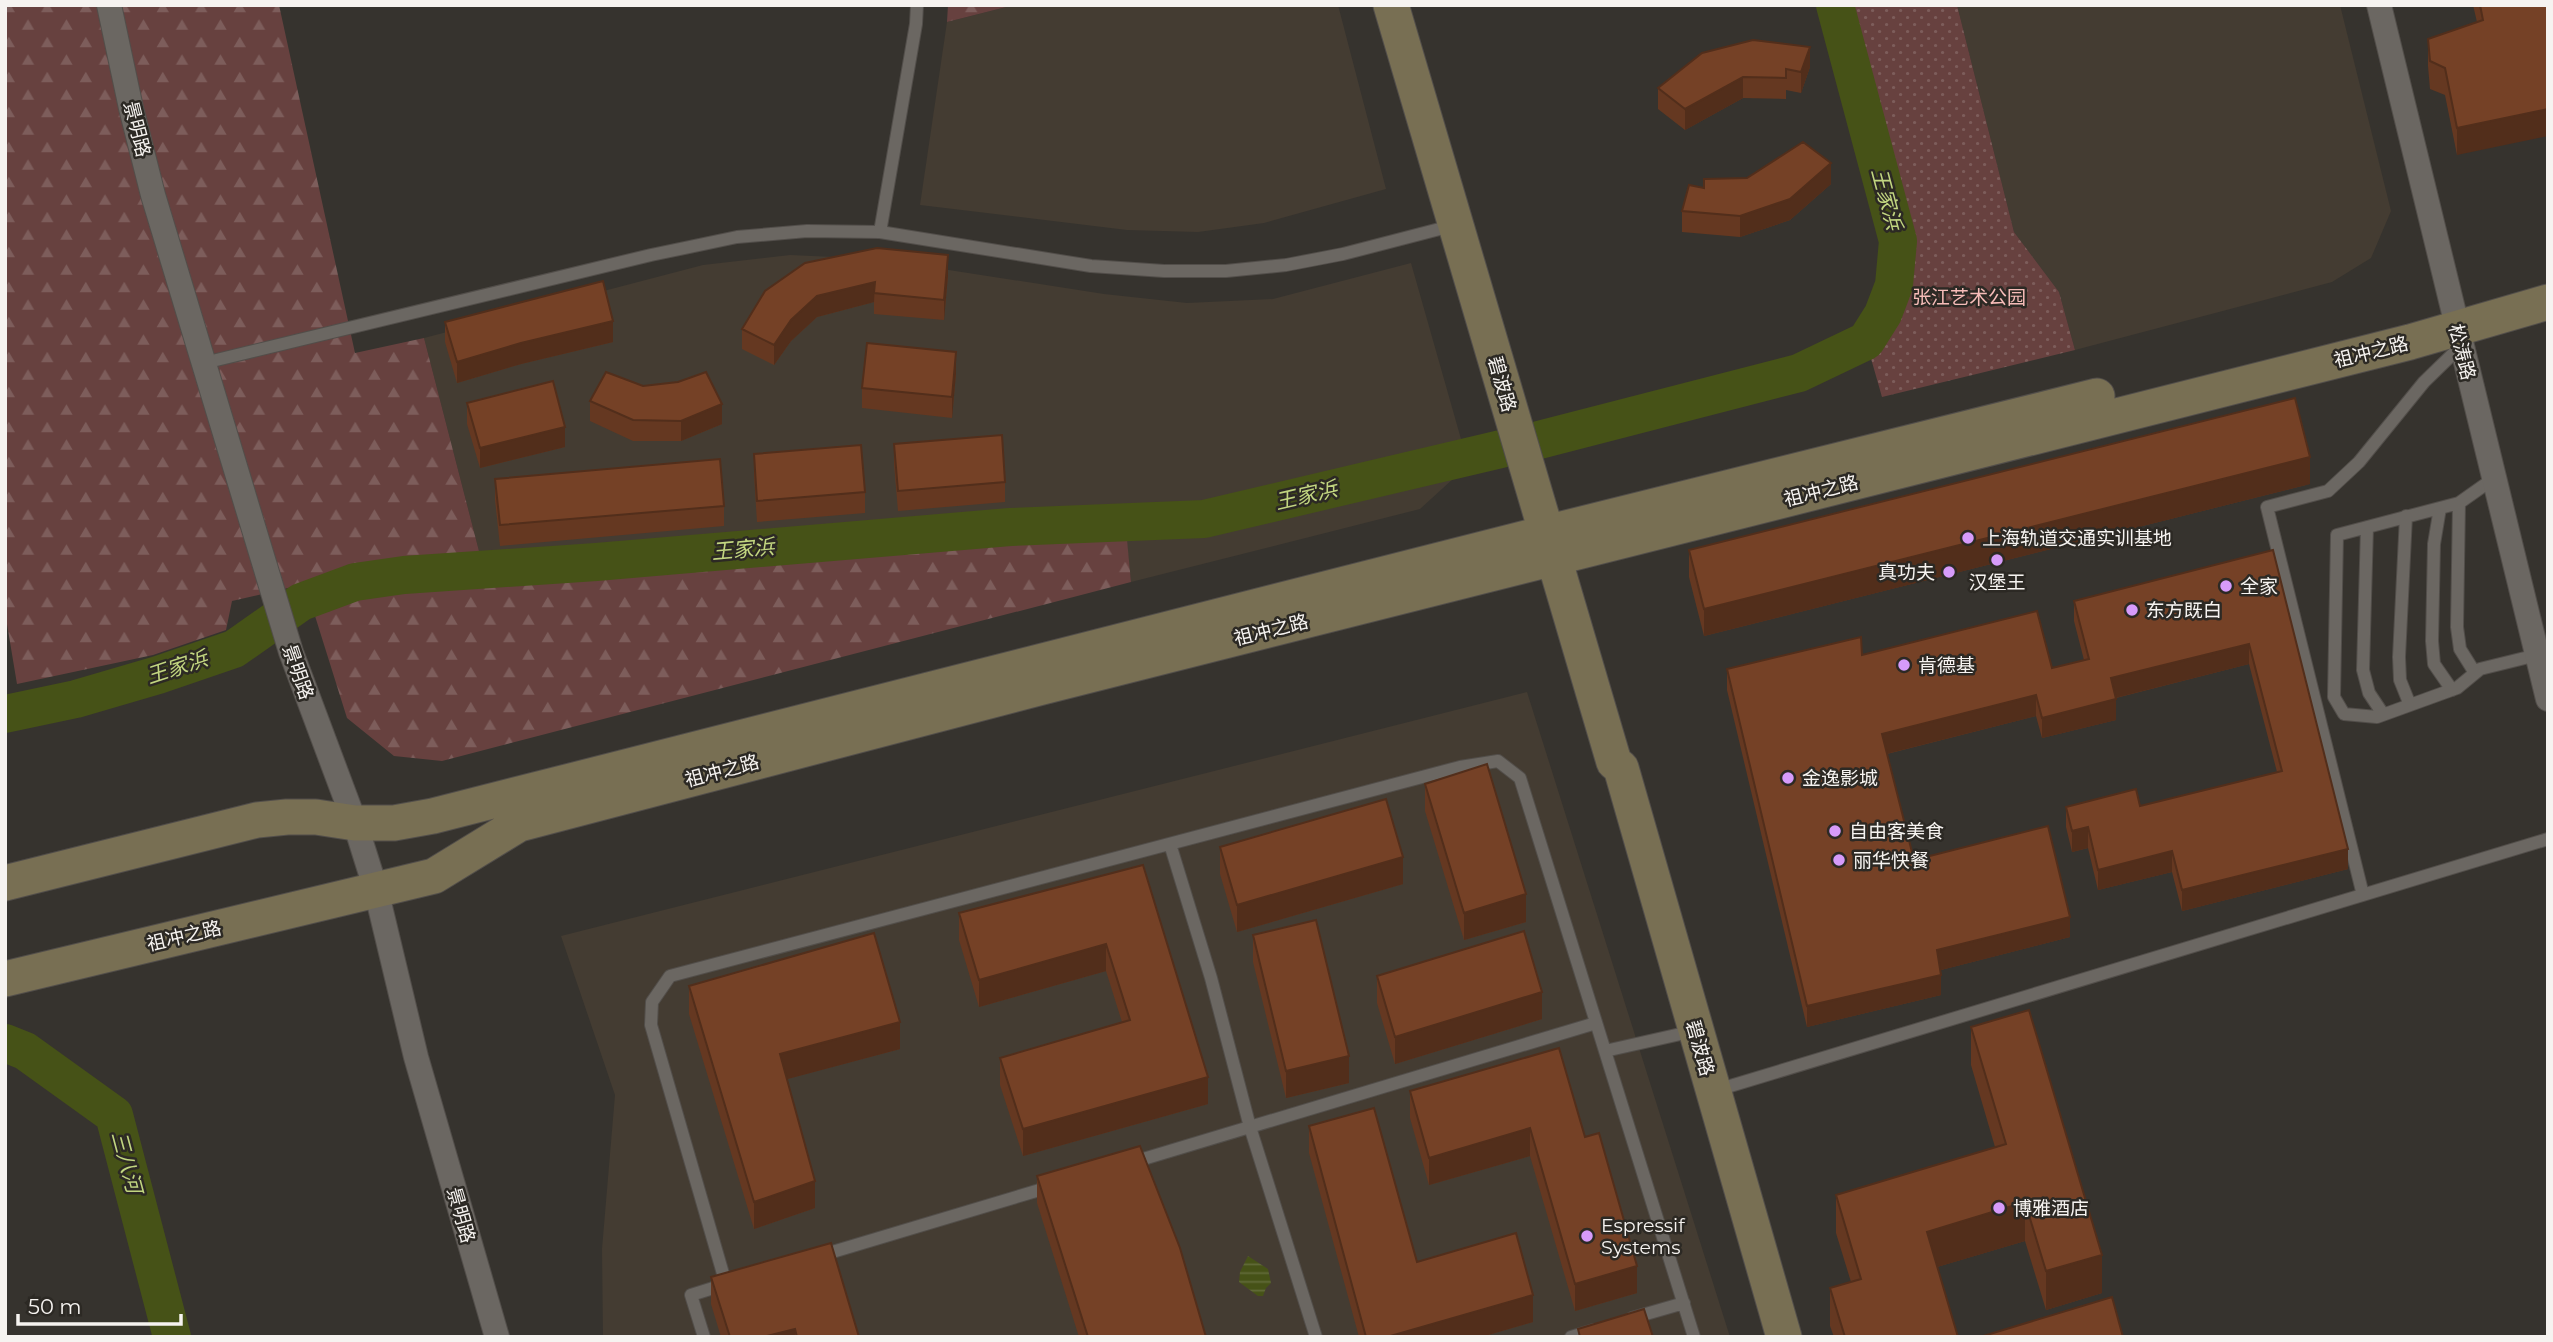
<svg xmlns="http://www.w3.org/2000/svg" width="2553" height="1342" font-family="Montserrat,'Noto Sans SC',sans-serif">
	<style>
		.built { fill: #443c32 }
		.forest { fill: url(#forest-firs) }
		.park { fill: url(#park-dots) }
		.water { fill: url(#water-rules) }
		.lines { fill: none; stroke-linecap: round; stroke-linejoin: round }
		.river { stroke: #465217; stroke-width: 38 }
		.lane-casing { stroke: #524e4a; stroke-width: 14 }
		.street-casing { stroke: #524e4a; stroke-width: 26 }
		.secondary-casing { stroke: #524e4a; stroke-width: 37 }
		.lane { stroke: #6b6762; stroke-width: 12 }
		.street { stroke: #6b6762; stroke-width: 24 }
		.secondary { stroke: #786f53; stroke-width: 35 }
		.wall { fill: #653821 }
		.shaded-wall { fill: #522e1b }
		.building { fill: #754126; stroke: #522e1b; stroke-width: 2 }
		.poi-dot { fill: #d69bfa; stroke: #2c2924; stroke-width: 2.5 }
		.labels { text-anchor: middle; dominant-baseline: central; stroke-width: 5; stroke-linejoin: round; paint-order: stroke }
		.street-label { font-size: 19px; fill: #f6f3f0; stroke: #2c2924 }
		.park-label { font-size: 19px; fill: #f6bcb8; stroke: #2c2924 }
		.poi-label { font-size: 19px; fill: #f6f3f0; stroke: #2c2924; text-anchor: start }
		.water-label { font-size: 21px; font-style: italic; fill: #c2d680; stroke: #2c2924 }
	</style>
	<defs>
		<pattern id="forest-firs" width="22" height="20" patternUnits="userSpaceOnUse" patternTransform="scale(1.75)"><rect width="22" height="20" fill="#67413f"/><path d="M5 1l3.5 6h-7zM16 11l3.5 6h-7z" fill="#7d5d5b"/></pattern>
		<pattern id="park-dots" width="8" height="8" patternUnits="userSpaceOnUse" patternTransform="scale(1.75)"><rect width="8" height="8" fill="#67413f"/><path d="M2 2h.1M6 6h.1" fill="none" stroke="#7d5d5b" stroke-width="1.8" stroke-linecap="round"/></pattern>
		<pattern id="water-rules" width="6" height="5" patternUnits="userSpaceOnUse" patternTransform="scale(1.75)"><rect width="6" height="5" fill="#465217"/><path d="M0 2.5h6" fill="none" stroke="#616b39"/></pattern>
	</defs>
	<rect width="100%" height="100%" fill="#36332e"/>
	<!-- built -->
	<path class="built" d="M1014,5h324l48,184 -122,34 -66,9 -71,-2 -207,-25 27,-183z
		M1957,5h383l51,206 -20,47 -39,24 -257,68 -16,-58 -45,-60z
		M790,255l88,4 226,35 83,9 86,-4 138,-36 50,176 -7,39 -34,31 -289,73 -8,-74 -643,47 -56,-217 279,-73z
		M1527,692l203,645h-1127l-1,-88 13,-154 -54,-159z"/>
	<!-- forest -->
	<path class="forest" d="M5,5h274l76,348 69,-15 56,217 644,-47 7,74 -689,179 -48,-5 -47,-38 -42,-134 -73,17 -6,29 -73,25 -136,29 -12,-72z
		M948,5h66l-67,17z"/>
	<!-- park -->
	<path class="park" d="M1835,5h122l57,227 45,60 16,58 -193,47 -16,-56 17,-27 11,-29 4,-44z"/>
	<!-- water -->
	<path class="water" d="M1248,1256l20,13 3,14 -5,5 -3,8h-5l-19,-14 1,-10z"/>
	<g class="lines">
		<!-- river -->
		<path class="river" d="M1539,440l260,-67 67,-32 17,-27 11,-29 4,-44 -63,-236
			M5,714l71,-15 82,-24 76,-26 67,-47 54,-20 49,-7 192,-13 414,-35 194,-8 297,-70
			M5,1043l20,8 89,64 58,222"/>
		<defs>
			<path id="lane" d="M880,232l36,-208 1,-19
				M204,363l447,-108 86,-18 70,-6 73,1 211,34 73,5h62l60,-6 57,-11 112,-29
				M2493,479l-34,24 -122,32 -3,162 10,17 33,3 80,-29 23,-19 57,-14
				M2459,503l-2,124 3,22 15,24
				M2440,508l-6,36 -2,97 2,23 18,26
				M2406,516l-7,141 1,23 10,25
				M2367,527l-4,143 6,23 14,21
				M1170,844l41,134 39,149 66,210
				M2363,895l-96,-388 61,-16 31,-29 65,-80 37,-36
				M1605,1051l80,-18
				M1717,1090l831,-251
				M1130,1163l466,-140
				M819,1256l234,-70
				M731,1282l-5,2 -75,-259 1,-23 18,-26 790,-209 38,-6 22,17 174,559
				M1632,1318l52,-15
				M704,1337l-13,-42 35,-11
				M1571,1337l23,-7"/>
			<path id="street" d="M109,5l22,103 22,87 138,457 64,171 21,67 40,167 81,280
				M2379,5l169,694"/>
			<path id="secondary" d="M1391,5l223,757 7,6 163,569
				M5,883l252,-63 30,-3h29l39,6h39l39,-7 1113,-283 551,-137
				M5,979l429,-103 85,-52 523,-137 1368,-345 138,-40"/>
		</defs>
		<!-- lane casing -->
		<use href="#lane" class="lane-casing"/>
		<!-- street casing -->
		<use href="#street" class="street-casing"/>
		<!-- secondary casing -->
		<use href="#secondary" class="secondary-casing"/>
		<!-- lane -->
		<use href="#lane" class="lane"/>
		<!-- street -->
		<use href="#street" class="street"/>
		<!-- secondary -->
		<use href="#secondary" class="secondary"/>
	</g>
	<!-- wall -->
	<path class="wall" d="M2473,5h75l-91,150 -12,-60 -15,-6 -2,-23v-27l49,-17z
		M1753,40l57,27 -9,26 -15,-3v9l-43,-1 -58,32 -27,-21v-21z
		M1831,184l-41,36 -50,17 -58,-5v-21l22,-23z
		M948,275l-4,45 -70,-6v-12l-57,15 -26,24 -17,24 -32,-16v-20l23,-38z
		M445,322l168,20 -92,22 -64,19 -12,-41z
		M956,373l-4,45 -90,-10v-20z
		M590,401l132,23 -41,17h-48l-43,-20z
		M467,403l98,44 -85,21 -13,-44z
		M894,444l111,38v20l-107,9 -4,-47z
		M754,454l111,38v21l-108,9 -3,-47z
		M495,479l229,27v20l-224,20 -5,-46z
		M2310,484l-606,152 -15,-59v-27z
		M2273,550l75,319 -166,42 -10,-39 -74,18 -10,-42 -16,4 -6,-25v-20l74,-1 137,-34 -28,-108 -133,34v22l-74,18 -6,-22 -149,38 27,106 156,77 -129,33v25l-134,32 -80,-337v-21l135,-14 190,13 32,-8 -10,-39v-20z
		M1425,784l101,138 -62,18 -39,-129z
		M1220,847l183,37 -166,48 -17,-58z
		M1143,865l65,239 -185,52 -23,-71v-27l122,-36 -16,-51 -127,36 -20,-67v-27z
		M1253,935l96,148 -63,15 -33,-136z
		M1377,976l165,43 -147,45 -18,-61z
		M689,986l211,63 -113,30 28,129 -61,21 -65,-215z
		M1971,1027l131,266 -56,17 -21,-69 -88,26 21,70h-124l-4,-11v-38l21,-6 -15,-49v-38l159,-48 -24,-82z
		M1410,1091l175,46 52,156 -62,18 -45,-155 -101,29 -19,-67z
		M1309,1126l108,136 116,60 -52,15h-122l-50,-184z
		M1037,1176l169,161h-127l-42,-134z
		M711,1277l148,60h-138l-10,-33z"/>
	<!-- shaded-wall -->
	<path class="shaded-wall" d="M1810,47v20l-9,26v-21z
		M1743,77v21l-58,32v-21z
		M2548,109v27l-91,19v-27z
		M1831,163v21l-41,36 -50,17v-21z
		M948,255v20l-4,45v-20z
		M875,282l-1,20 -57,15 -26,24 -17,24v-20l17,-25 26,-24z
		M613,321v21l-92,22 -64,19v-21l64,-19z
		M956,352v21l-4,45v-21z
		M722,404v20l-41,17v-20z
		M565,427v20l-85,21v-20z
		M2310,457v27l-606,152v-27z
		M2249,644v20l-138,35v-21z
		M2036,695v21l-154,39v-21z
		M2116,699v21l-74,18v-20z
		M2088,827v21l-16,4v-21z
		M2348,849v20l-166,42v-21z
		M2172,851v21l-74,18v-20z
		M1403,857v27l-166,48v-27z
		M1526,894v28l-62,18v-27z
		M2070,917v20l-133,34v-21z
		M1106,944v27l-127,36v-27z
		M1941,975v20l-134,32v-21z
		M1542,992v27l-147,45v-27z
		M900,1022v27l-120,32v-27z
		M1349,1056v27l-63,15v-27z
		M1208,1077v27l-185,52v-27z
		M1530,1128v28l-101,29v-27z
		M815,1181v27l-61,21v-27z
		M2025,1202v39l-98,29v-38z
		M2102,1255v38l-56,17v-39z
		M1637,1266v27l-62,18v-27z
		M1533,1295v27l-52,15h-94z
		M795,1329v8h-32z"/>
	<!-- building -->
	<path class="building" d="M2480,5h68v104l-91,19 -12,-60 -15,-7 -2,-22 55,-19z
		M1753,40l57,7 -9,25 -15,-3v9l-43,-1 -58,32 -27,-21 44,-35z
		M1803,142l28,21 -41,36 -50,17 -58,-5 7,-26 15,3v-9l43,-1z
		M877,248l71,7 -4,45 -70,-7 1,-11 -58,14 -26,24 -17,25 -32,-16 23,-38 40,-28z
		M603,281l10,40 -92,22 -64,19 -12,-40z
		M867,343l89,9 -4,45 -90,-9z
		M606,372l37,14 35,-4 28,-10 16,32 -41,17 -48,-1 -43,-19z
		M553,381l12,46 -85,21 -13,-45z
		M2295,398l15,59 -606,152 -15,-59z
		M1002,435l3,47 -107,9 -4,-47z
		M861,445l4,47 -108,9 -3,-47z
		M720,459l4,47 -224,19 -5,-46z
		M2273,550l75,299 -166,41 -10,-39 -74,19 -10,-43 -16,4 -6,-24 70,-18 4,17 142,-35 -33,-127 -138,34 5,21 -74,19 -6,-23 -154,39 32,126 134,-34 22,91 -133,33 4,25 -134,31 -80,-337 134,-32 1,18 175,-44 15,57 37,-9 -15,-58z
		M1487,764l39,130 -62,19 -39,-129z
		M1386,799l17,58 -166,48 -17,-58z
		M1143,865l65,212 -185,52 -23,-71 130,-38 -24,-76 -127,36 -20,-67z
		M1316,920l33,136 -63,15 -33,-136z
		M1524,931l18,61 -147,45 -18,-61z
		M874,933l26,89 -120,32 35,127 -61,21 -65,-216z
		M2029,1010l73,245 -56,16 -21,-69 -98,30 31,105h-113l-15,-49 31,-9 -25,-84 170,-51 -35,-117z
		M1559,1048l26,89 14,-4 38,133 -62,18 -45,-156 -101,30 -19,-67z
		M1374,1108l43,154 99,-29 17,62 -146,42h-21l-57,-211z
		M1140,1146l40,102 26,89h-118l-51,-161z
		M831,1243l28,94h-62l-2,-8 -32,8h-33l-19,-60z
		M2112,1297l11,40h-143z
		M1644,1309l9,28h-73l-2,-8z"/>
	<!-- markers -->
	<g class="poi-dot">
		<circle cx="1968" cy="538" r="7"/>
		<circle cx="1997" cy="560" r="7"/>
		<circle cx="1949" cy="572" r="7"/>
		<circle cx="2226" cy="586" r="7"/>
		<circle cx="2132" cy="610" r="7"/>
		<circle cx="1904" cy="665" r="7"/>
		<circle cx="1788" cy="778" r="7"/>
		<circle cx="1835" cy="831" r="7"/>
		<circle cx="1839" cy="860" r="7"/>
		<circle cx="1999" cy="1208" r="7"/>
		<circle cx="1587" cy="1236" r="7"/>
	</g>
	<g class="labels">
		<!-- street labels -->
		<g class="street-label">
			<text transform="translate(137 129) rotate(76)">景明路</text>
			<text transform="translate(2371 352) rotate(-14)">祖冲之路</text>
			<text transform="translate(2462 352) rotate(76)">松涛路</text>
			<text transform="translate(1502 384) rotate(74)">碧波路</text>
			<text transform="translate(1821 491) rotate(-14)">祖冲之路</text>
			<text transform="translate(1271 630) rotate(-14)">祖冲之路</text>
			<text transform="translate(298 672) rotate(71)">景明路</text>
			<text transform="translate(722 771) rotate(-15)">祖冲之路</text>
			<text transform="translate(184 936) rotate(-13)">祖冲之路</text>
			<text transform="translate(1700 1048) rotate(74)">碧波路</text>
			<text transform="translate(461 1215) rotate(74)">景明路</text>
		</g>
		<!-- park labels -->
		<g class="park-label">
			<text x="1969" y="297">张江艺术公园</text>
		</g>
		<!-- poi labels -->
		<g class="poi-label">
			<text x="1982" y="538">上海轨道交通实训基地</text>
			<text x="1935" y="572" text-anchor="end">真功夫</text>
			<text x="1997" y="582" text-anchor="middle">汉堡王</text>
			<text x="2240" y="586">全家</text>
			<text x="2146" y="610">东方既白</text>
			<text x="1918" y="665">肯德基</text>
			<text x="1802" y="778">金逸影城</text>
			<text x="1849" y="831">自由客美食</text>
			<text x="1853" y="860">丽华快餐</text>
			<text x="2013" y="1208">博雅酒店</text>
			<text x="1601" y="1225">Espressif<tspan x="1601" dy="22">Systems</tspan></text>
		</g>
		<!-- water labels -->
		<g class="water-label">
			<text transform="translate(1887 199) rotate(75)">王家浜</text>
			<text transform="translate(1306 495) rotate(-13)">王家浜</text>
			<text transform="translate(743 549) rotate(-5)">王家浜</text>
			<text transform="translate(177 667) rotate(-18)">王家浜</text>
			<text transform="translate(127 1162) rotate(75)">三八河</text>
		</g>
	</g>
	<!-- border -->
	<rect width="2553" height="1342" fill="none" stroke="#f6f3f0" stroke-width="14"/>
	<!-- scale -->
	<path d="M18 1314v10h163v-10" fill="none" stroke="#f6f3f0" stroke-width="3.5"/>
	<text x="28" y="1314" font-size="21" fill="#f6f3f0" stroke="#2c2924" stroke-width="5" paint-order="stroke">50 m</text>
</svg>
